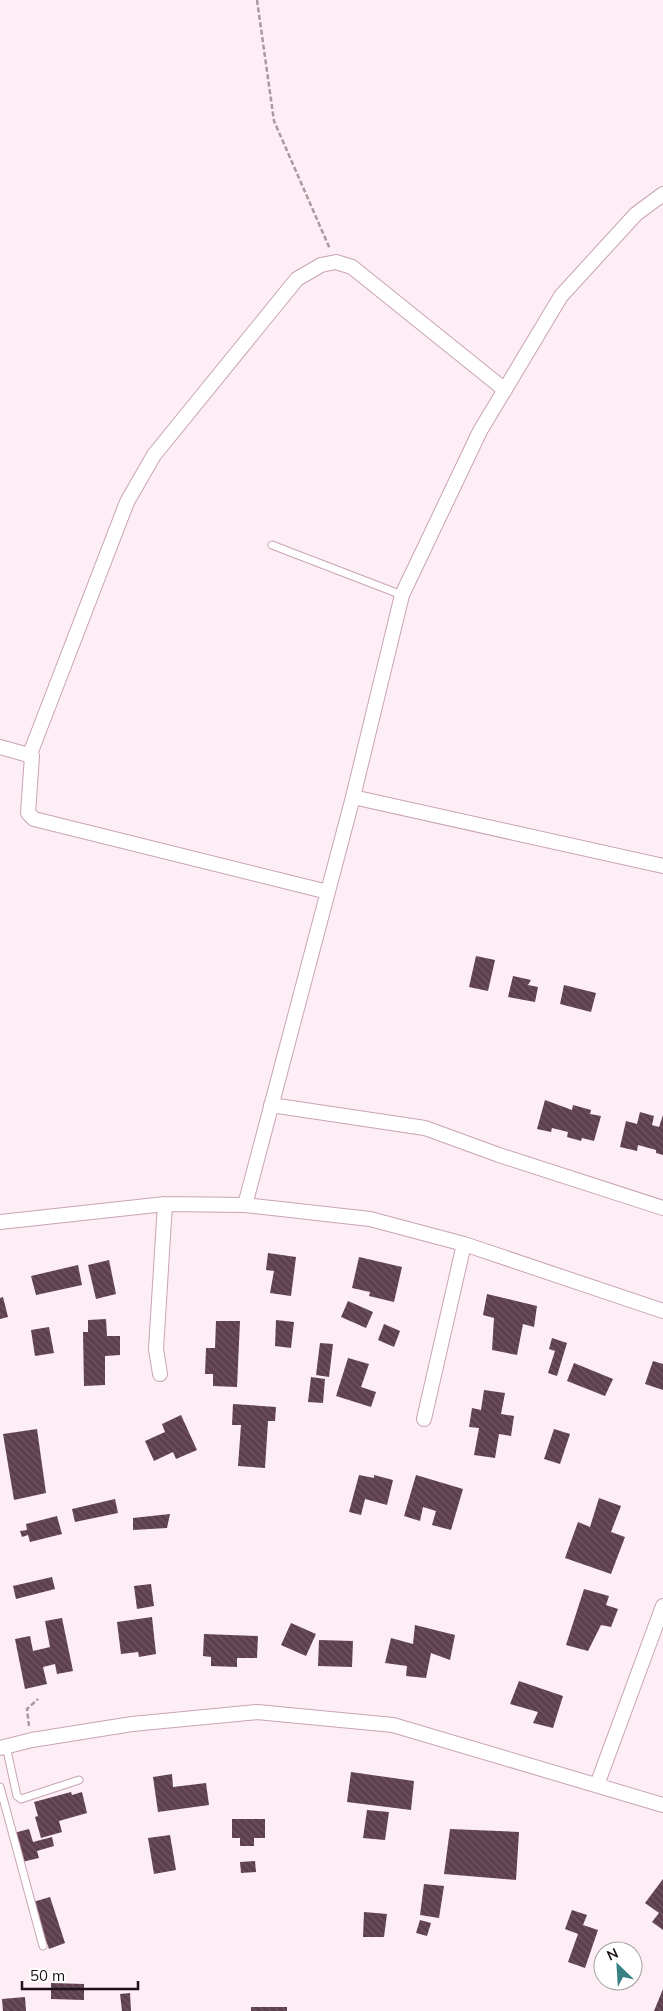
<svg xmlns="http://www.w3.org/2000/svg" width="663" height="2011" font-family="Mulish,sans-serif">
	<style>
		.building { fill: url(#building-back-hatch) }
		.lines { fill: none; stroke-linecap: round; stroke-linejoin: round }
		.lane-casing { stroke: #c9a4b5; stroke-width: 9 }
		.street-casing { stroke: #c9a4b5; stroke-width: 16 }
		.path { stroke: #a99aa1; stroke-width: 2.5; stroke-dasharray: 5 2.5; stroke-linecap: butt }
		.lane { stroke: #fff; stroke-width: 7 }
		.street { stroke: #fff; stroke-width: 14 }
	</style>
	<defs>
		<pattern id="building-back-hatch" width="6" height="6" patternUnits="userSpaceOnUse" patternTransform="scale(1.25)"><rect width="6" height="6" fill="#5d3f4e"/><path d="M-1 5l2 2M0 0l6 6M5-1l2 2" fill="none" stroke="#705763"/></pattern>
	</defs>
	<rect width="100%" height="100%" fill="#fdedf4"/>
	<!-- building -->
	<path class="building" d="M476,956l19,4 -7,31 -19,-4z
		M513,976l18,4 -3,5 10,2 -3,15 -27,-5z
		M564,985l32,8 -5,19 -31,-8z
		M545,1100l27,10 1,-5 18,5 -1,4 11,2 -7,25 -12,-3 -1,3 -14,-4 1,-5 -16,-4 -1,4 -14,-3z
		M640,1112l14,4 -2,9 7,2 4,-12v40l-7,-2v-3l-18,-5 -1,6 -17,-4 6,-26 11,3z
		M268,1253l28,4 -5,39 -21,-3 4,-22 -8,-1z
		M359,1257l43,10 -8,35 -25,-6 1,-4 -18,-4z
		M109,1260l7,34 -20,5 -8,-34z
		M78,1265l4,20 -46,10 -5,-19z
		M487,1294l50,12 -3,21 -11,-3 -6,31 -25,-5 2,-32 -11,-3z
		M3,1297l5,20 -8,2v-21z
		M348,1301l25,11 -7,16 -25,-11z
		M106,1319l1,17h13v19l-15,1v29l-21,1 -1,-54h5v-12z
		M276,1320l18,2 -3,26 -16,-2z
		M216,1321h24l-3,66 -24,-1v-12h-8l1,-26h9z
		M384,1324l16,7 -6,16 -16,-7z
		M49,1327l5,26 -19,3 -4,-26z
		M552,1338l15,5 -10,33 -9,-3 7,-22 -6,-2z
		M320,1343l13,1 -4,33 -13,-2z
		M348,1358l21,6 -8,23 15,5 -5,15 -35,-11z
		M653,1361l10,3v26l-18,-6z
		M574,1363l39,16 -8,17 -38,-15z
		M311,1377l14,2 -2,24 -15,-1z
		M484,1390l21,3 -4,21 13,2 -3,20 -12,-2 -4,24 -21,-3 5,-27 -10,-1 3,-19 9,2z
		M233,1404l43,3 -1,14h-7l-3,47 -27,-2 3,-41h-9z
		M181,1415l16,35 -21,9 -3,-7 -19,9 -9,-20 20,-9 -3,-8z
		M37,1429l9,64 -32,7 -11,-66z
		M554,1429l16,5 -10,30 -16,-5z
		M359,1475l15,3v-3l19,5 -6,25 -22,-6 -4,16 -12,-3z
		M416,1475l47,14 -12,41 -19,-5 4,-14 -13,-4 -3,14 -16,-5z
		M599,1498l22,8 -10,26 14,5 -14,37 -46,-16 13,-36 12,5z
		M115,1499l3,14 -43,9 -3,-13z
		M170,1514l-3,14 -34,2v-12z
		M57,1516l5,18 -32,8 -2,-7 -6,2 -2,-6 7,-1 -1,-6z
		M52,1577l3,12 -39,10 -3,-13z
		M151,1584l3,22 -17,3 -3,-23z
		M584,1589l25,7 -3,9 12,4 -7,18 -10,-2 -13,26 -22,-6z
		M152,1617l4,37 -17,3 -1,-5 -17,2 -4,-32z
		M62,1618l11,53 -16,3 -2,-10 -12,3 4,17 -22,5 -10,-50 15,-3 3,15 17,-4 -5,-26z
		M291,1623l25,11 -10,22 -25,-11z
		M415,1625l40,10 -5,25 -19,-7 -5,25 -20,-2 1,-10 -22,-3 6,-25 22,6z
		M204,1634l54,2 -1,22h-20v9l-26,-1v-9l-8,-1z
		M319,1640l34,1 -1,26 -34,-1z
		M519,1681l44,15 -10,32 -20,-5 5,-11 -28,-8z
		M351,1772l63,9 -3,29 -64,-8z
		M172,1774l1,13 33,-4 3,22 -51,7 -5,-35z
		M71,1792l1,3 10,-3 5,21 -28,8 3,11 -21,6 -6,-21 3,-1 -4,-14z
		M367,1810l22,2 -4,28 -22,-2z
		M232,1819h33v19h-11v8h-14v-8h-8z
		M29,1829l4,13 19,-5 2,9 -17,5 2,7 -17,4 -8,-29z
		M450,1829l69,3 -3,48 -72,-6z
		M170,1835l6,35 -22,4 -6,-36z
		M255,1861l1,11 -15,1 -1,-11z
		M663,1879v51l-11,-8 7,-9 -14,-10z
		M424,1884l20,2 -5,32 -19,-3z
		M50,1897l15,46 -16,6 -16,-47z
		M572,1910l15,5 -4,10 15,5 -13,38 -17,-6 10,-28 -13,-5z
		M364,1912l23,2 -3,23h-21z
		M420,1920l11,3 -4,13 -11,-3z
		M633,1953l7,3 -4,11 -3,-2z
		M51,1983l33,1v16l-33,-1z
		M663,1989v22h-9z
		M130,1993l1,18h-9l-2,-17z
		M25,1997l1,14h-23l-1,-12z
		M251,2007h36v4h-36z"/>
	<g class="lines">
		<defs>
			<path id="lane" d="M272,545l130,50
				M6,1746l11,50 4,3 58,-19
				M0,1787l43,159"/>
			<path id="street" d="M0,747l32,9 -4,57 6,6 294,73
				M30,754l97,-252 27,-47 143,-176 24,-14 15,-3 16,5 153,123
				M353,797l310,69
				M271,1105l154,23 74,27 164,53
				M245,1205l108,-408 49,-202 78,-164 81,-135 75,-82 27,-20
				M0,1222l165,-18 80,1 125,14 94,25 199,67
				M160,1374l-4,-25 9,-145
				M424,1419l40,-175
				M0,1748l32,-8 100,-16 125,-12 136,13 270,80
				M597,1785l66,-179"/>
		</defs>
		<!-- lane casing -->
		<use href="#lane" class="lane-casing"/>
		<!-- street casing -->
		<use href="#street" class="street-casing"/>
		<!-- path -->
		<path class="path" d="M257,0l17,121 56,128
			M29,1726l-2,-17 11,-10"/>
		<!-- lane -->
		<use href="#lane" class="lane"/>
		<!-- street -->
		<use href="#street" class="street"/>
	</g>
	<!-- north arrow -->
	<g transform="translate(618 1966) rotate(335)"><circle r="24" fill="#ffffff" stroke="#a59fa2"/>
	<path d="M0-4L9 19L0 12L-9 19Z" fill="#378083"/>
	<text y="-8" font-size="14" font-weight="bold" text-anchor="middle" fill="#1d1016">N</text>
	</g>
	<!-- scale -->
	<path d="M22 1981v8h116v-8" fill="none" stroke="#1d1016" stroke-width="2.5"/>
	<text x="30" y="1981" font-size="15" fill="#1d1016" stroke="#ffffff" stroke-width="4" paint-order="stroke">50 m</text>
</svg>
